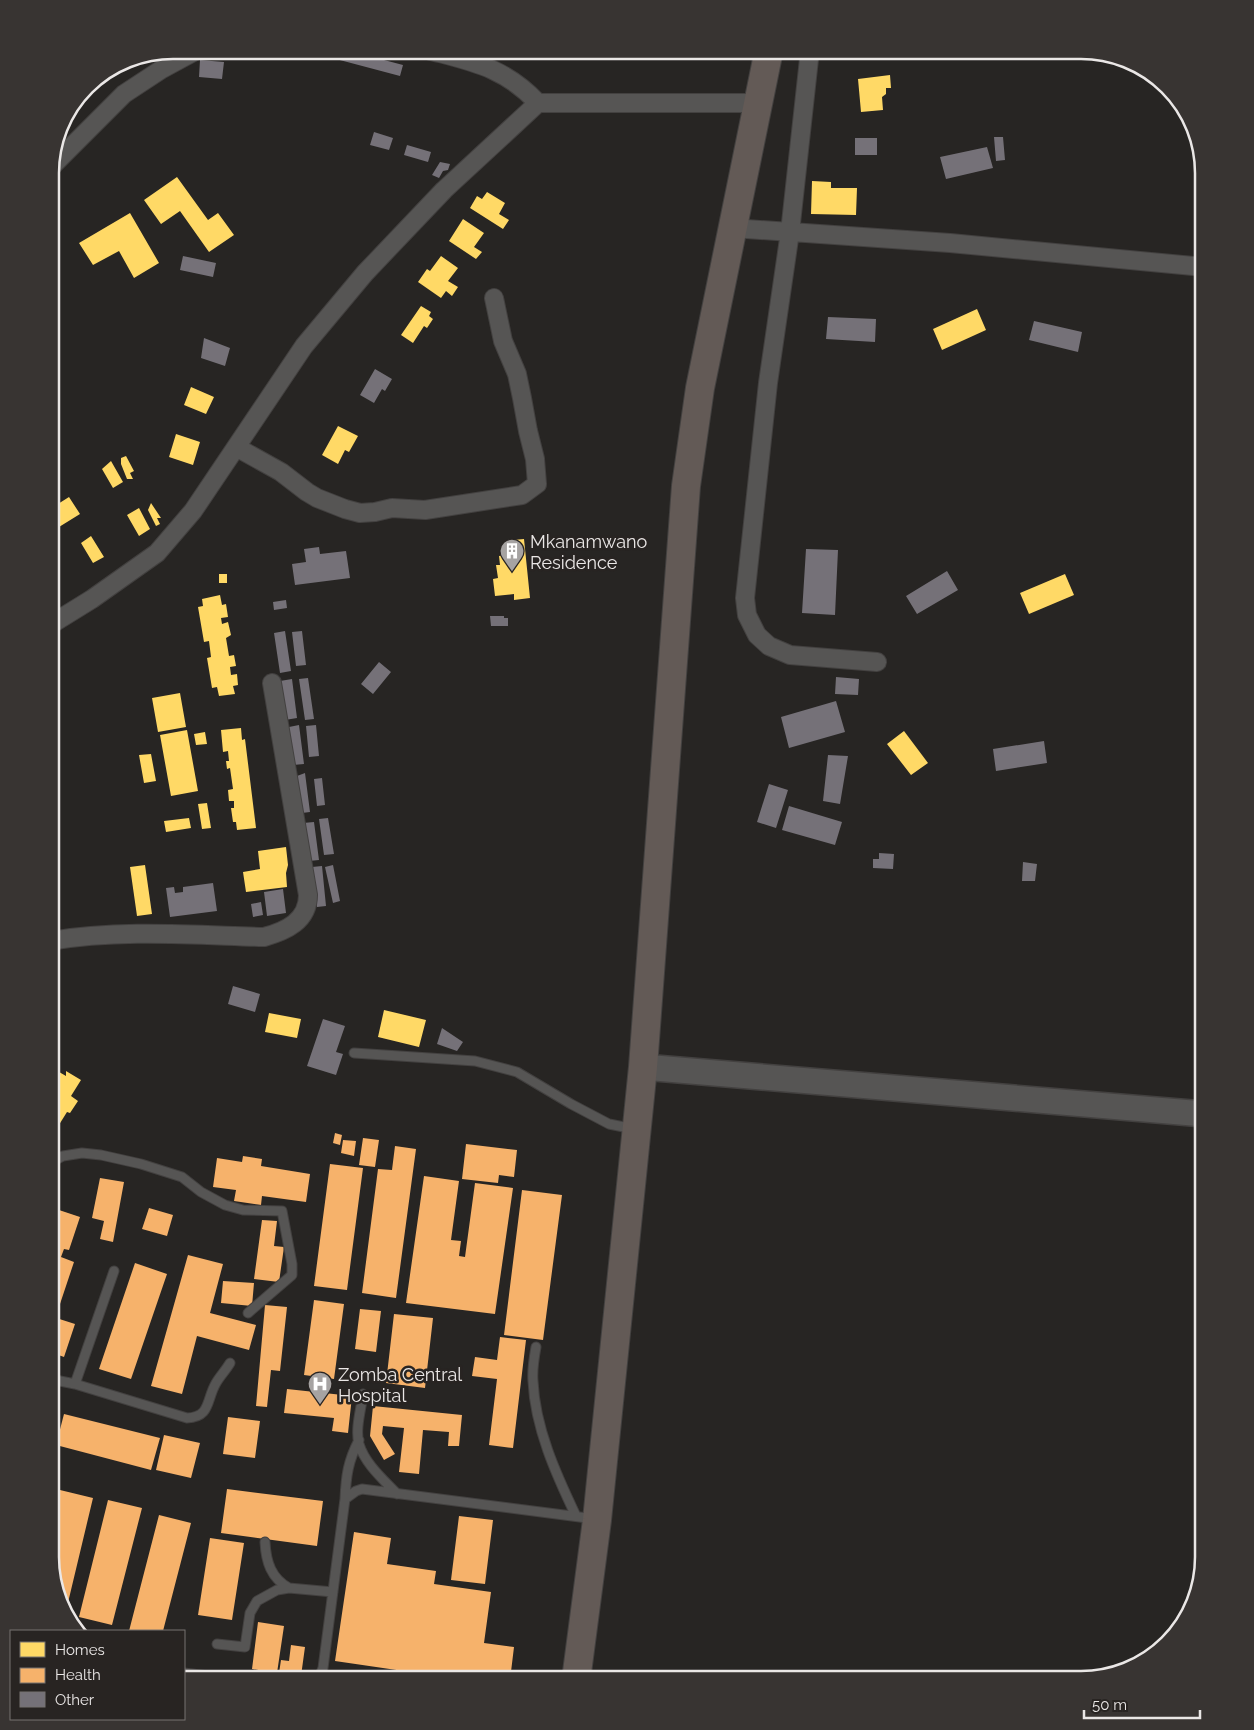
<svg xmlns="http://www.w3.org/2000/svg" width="1254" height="1730" font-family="Raleway,sans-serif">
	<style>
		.homes { fill: #ffd966 }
		.health { fill: #f6b26b }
		.building { fill: #757178 }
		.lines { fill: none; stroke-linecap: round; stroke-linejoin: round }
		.service-casing { stroke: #434140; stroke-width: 11 }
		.minor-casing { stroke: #434140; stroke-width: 20 }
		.secondary-casing { stroke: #434140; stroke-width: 28 }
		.trunk-casing { stroke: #434140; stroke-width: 30 }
		.service { stroke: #565554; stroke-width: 9 }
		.minor { stroke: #565554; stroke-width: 18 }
		.secondary { stroke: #565554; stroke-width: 25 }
		.trunk { stroke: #635a56; stroke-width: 28 }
		.labels { text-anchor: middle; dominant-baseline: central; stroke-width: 5; stroke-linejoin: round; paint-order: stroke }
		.poi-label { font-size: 18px; fill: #eae7e6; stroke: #282422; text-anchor: start }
		.rim { fill: none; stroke: #eae7e6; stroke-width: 2.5 }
	</style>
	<rect width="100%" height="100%" fill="#272523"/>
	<!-- homes -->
	<path class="homes" d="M890,75l1,13h-5v6l-4,3 1,13 -22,2 -3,-33z
		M177,177l31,43 10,-7 16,22 -25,17 -29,-41 -19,13 -17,-24z
		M812,181l19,1v6h26l-1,27 -45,-1z
		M487,192l18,11 -6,11 10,6 -6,9 -33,-21 7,-12 5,3z
		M130,213l29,50 -25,15 -15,-27 -26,14 -14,-22z
		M463,219l21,14 -10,14 8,5 -6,7 -27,-18z
		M441,256l17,12 -10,13 10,6 -6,9 -6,-5 -5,7 -23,-16 9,-13 3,2z
		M421,306l10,6 -2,4 4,3 -6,9 -3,-2 -11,17 -12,-8z
		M977,309l9,21 -44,20 -9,-21z
		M191,387l23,10 -8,17 -22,-9z
		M338,426l20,10 -9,16 -4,-2 -7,14 -16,-9z
		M176,434l24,8 -7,23 -24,-8z
		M126,456l8,15 -4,2 3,6h-6l-6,-15v-6z
		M111,461l12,21 -10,6 -11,-19z
		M69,497l11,17 -21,13 -9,-13v-5z
		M151,503l10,15h-4l3,6 -4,2 -8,-16z
		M139,508l11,21 -11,7 -12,-21z
		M91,536l13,21 -11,6 -12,-20z
		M524,539l6,59 -16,2v-6l-19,2 -2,-17 5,-1 -2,-13h4l-1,-9 15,-2 -1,-14z
		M219,574h8v9h-8z
		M1065,574l9,21 -45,19 -9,-21z
		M220,595l2,10 4,-1 2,13 -7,1 1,6 6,-2 3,13 -5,3 3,18 5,-1 2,11 -6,1 1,8 6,-1 1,11 -5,1 2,8 -16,2 -2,-9 -5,1 -5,-30 4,-1 -2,-16 -5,1 -6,-35 5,-1 -1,-7z
		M180,693l6,34 -28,5 -6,-34z
		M241,728l1,12 3,-1 11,89 -19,2 -1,-8h-3l-2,-14h3v-7h-5l-1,-11 5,-1 -3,-21 -3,1 -1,-8h3l-1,-10 -5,1 -2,-22z
		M187,730l11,61 -27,5 -11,-61z
		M904,731l24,32 -17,12 -24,-31z
		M205,732l2,12 -11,1 -2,-11z
		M151,754l5,27 -12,2 -5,-28z
		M207,803l4,25 -9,1 -4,-25z
		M189,818l2,10 -25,4 -2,-11z
		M286,847l2,18 -2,8 1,14 -41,5 -3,-20 17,-3 -2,-18z
		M145,865l7,49 -15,2 -7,-49z
		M384,1010l42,10 -7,27 -41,-10z
		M269,1013l32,6 -4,19 -32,-6z
		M54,1069l12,7v-5l15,9 -10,16 7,5 -8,12 -3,-1 -10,16 -7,-5v-48z"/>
	<!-- health -->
	<path class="health" d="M335,1133l7,2 -2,10 -7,-2z
		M363,1138l16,2 -4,27 -16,-2z
		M343,1140l13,1 -2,15 -13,-3z
		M466,1144l51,6 -3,27 -15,-2 -1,8 -36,-4z
		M395,1146l21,3 -20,149 -34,-5 16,-124 14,1z
		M243,1156l19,3 -1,7 49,8 -4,28 -44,-6 -1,9 -27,-4 2,-11 -23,-3 4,-29 25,4z
		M330,1164l33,4 -16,122 -33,-4z
		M424,1176l35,5 -8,59 10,1 -2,15 6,1 10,-74 38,5 -18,126 -89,-11z
		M100,1178l24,4 -11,60 -13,-3 4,-18 -12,-3z
		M522,1190l40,5 -19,145 -39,-5z
		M50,1207l30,10 -11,33 -5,-1 -3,8 13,5 -15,45 -9,-3z
		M149,1208l24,7 -6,21 -25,-7z
		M262,1220l15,1 -3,25 10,1 -5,35 -25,-3z
		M188,1255l35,9 -13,49 46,12 -7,25 -52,-14 -15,58 -31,-8z
		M135,1263l32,11 -36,105 -32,-10z
		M223,1281l31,2 -2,23 -31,-3z
		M314,1300l30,4 -10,75 -30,-4z
		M265,1305l22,2 -7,64 -9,-1 -4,37 -11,-1z
		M360,1309l21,2 -5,41 -21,-3z
		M394,1314l39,4 -8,70 -39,-5z
		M50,1316l25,8 -11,33 -14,-5z
		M500,1337l26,3 -13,108 -24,-3 8,-66 -25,-3 3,-19 22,3z
		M287,1389l65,7 -4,37 -16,-2 2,-13 -50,-5z
		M373,1406l89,9 -3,31h-11l1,-14 -26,-2 -4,44 -20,-2 5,-44 -21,-2 -1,8 13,20 -11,6 -14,-24z
		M64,1414l96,24 -9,32 -95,-25z
		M228,1417l32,4 -5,37 -32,-4z
		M164,1435l36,8 -9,35 -35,-8z
		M227,1489l96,12 -6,45 -96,-13z
		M60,1490l33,8 -27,113 -2,-1 -14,-52v-25z
		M108,1500l34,8 -30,117 -33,-8z
		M159,1515l32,8 -28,108h-34z
		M459,1516l34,4 -8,64 -34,-4z
		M354,1532l37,6 -4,26 49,7 -2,13 57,8 -7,51 30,4 -4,33h-45l-130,-19z
		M210,1538l34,5 -12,77 -34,-5z
		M258,1622l26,4 -7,47 -25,-4z
		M291,1645l14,2 -4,29 -22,-3 2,-13 8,1z
		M353,1672l26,3v5h-27z"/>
	<!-- building -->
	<path class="building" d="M302,50h44l57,15 -3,11z
		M200,60l24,2 -2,17 -23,-2z
		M374,132l19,6 -4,12 -19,-5z
		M994,137h9l2,23 -9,1z
		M855,138h22v17h-22z
		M407,145l24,7 -3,10 -24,-7z
		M987,147l6,21 -47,11 -6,-22z
		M440,162l10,2 -2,6 -5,1 -4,7 -7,-3z
		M183,256l33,7 -3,14 -33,-7z
		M828,317l48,2 -1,23 -49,-3z
		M1034,321l48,11 -4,20 -49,-12z
		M204,338l26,10 -5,18 -24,-8z
		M375,369l17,10 -7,12 -3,-2 -8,14 -14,-8z
		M319,547l1,7 26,-3 4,27 -55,7 -3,-21 14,-2 -2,-13z
		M806,549l32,1 -3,65 -33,-2z
		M947,571l11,19 -41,24 -11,-18z
		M286,600l1,8 -13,2 -1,-8z
		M490,616h14v2h4v8h-17z
		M285,631l6,40 -11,2 -6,-40z
		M302,631l4,34 -10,1 -4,-34z
		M379,662l12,10 -18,22 -12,-10z
		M836,677l23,2 -1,16 -23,-1z
		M308,678l6,41 -9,1 -6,-41z
		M292,679l5,39 -12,2 -5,-39z
		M836,701l9,31 -56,16 -8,-31z
		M299,725l5,39 -11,1 -4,-38z
		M316,725l3,31 -10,1 -3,-31z
		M1044,741l3,22 -51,8 -3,-22z
		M828,755l20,1 -8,48 -17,-3z
		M305,773l5,39 -8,1 -5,-37z
		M322,778l3,27 -8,1 -3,-27z
		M769,784l19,6 -12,38 -19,-6z
		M789,806l53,16 -7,23 -53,-15z
		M328,818l6,36 -10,1 -5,-36z
		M314,822l5,38 -10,1 -6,-38z
		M879,853l15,1 -1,15 -20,-1v-9h6z
		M1023,862l14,2 -2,17h-13z
		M333,865l7,36 -7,2 -8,-36z
		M322,866l4,40 -9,1 -5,-40z
		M213,883l4,28 -47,6 -4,-29 8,-1 1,6 8,-1v-5z
		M283,889l3,24 -19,3 -3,-24z
		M261,902l2,13 -10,2 -2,-13z
		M233,986l27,8 -5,18 -27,-8z
		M323,1019l22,7 -9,26 7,2 -7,21 -29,-9z
		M442,1028l21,14 -6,9 -20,-7z"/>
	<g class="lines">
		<defs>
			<path id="service" d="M354,1053l121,8 42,11 54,32 38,20 25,5
				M50,1163l13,-7 19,-3 19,2 40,9 41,13 19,15 24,13 18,5 39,1 10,53v11l-44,38
				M536,1347c-2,11 -4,23 -3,34 2,47 23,93 43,135
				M50,1379l25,5 112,34c24,-1 19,-18 29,-35 4,-7 10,-13 14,-20
				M75,1384l39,-113
				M363,1394c-2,16 -8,35 -4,50 6,20 25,36 38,50
				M345,1499c1,-23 3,-38 14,-59
				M265,1542c1,20 6,36 24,46
				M217,1644l28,3 5,-34 7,-12 20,-11 12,-2 44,4
				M184,1673l57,7
				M318,1680l5,-12 22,-169 11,-8 6,-2 233,30"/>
			<path id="minor" d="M428,50c45,12 76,17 110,53
				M810,50l-20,182 -22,151 -23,215 2,17 10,20 12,11 21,9 87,7
				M50,168l74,-74 38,-25 35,-19
				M732,228l218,15 254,24
				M236,447l45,25 26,20 10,6 28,11 15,4 15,-1 17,-4 33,2 97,-15 15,-11 -2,-25 -7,-28 -6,-33 -5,-24 -14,-33 -9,-43
				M50,625l42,-26 65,-46 36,-42 111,-165 61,-73 79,-83 94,-87h220
				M50,941c70,-12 143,-6 214,-4 22,-6 44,-16 44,-42l-36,-212"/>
			<path id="secondary" d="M643,1067l561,47"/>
			<path id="trunk" d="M576,1680l21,-160 46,-453 43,-581 14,-98 69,-338"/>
		</defs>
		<!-- service casing -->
		<use href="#service" class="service-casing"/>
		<!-- minor casing -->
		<use href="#minor" class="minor-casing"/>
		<!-- secondary casing -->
		<use href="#secondary" class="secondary-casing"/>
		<!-- trunk casing -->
		<use href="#trunk" class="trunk-casing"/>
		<!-- service -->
		<use href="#service" class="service"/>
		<!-- minor -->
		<use href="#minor" class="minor"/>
		<!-- secondary -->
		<use href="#secondary" class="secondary"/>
		<!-- trunk -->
		<use href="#trunk" class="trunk"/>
	</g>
	<!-- icons -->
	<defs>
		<symbol id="building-pin" viewBox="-11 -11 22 30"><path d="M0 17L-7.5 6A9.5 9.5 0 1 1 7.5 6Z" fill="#a6a3a2" stroke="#282422"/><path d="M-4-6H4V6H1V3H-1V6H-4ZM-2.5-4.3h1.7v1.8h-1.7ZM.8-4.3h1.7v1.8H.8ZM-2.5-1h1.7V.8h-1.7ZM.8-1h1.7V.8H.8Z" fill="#fff"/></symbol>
		<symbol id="hospital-pin" viewBox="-11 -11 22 30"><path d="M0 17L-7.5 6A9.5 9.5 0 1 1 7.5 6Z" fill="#a6a3a2" stroke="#282422"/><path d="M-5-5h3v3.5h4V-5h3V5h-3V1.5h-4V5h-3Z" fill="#fff"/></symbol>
	</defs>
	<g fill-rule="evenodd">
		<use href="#building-pin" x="498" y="537" width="28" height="38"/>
		<use href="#hospital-pin" x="306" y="1370" width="28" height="38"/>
	</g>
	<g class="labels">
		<!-- poi labels -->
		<g class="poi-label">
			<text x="530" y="541">Mkanamwano<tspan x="530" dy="21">Residence</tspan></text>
			<text x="338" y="1374">Zomba Central<tspan x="338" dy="21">Hospital</tspan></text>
		</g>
	</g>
	<!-- crop -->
	<path d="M0 0H1254V1730H0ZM173 59H1081A114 114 0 0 1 1195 173V1557A114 114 0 0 1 1081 1671H173A114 114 0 0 1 59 1557V173A114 114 0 0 1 173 59Z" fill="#383432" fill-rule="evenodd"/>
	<path class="rim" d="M173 59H1081A114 114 0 0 1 1195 173V1557A114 114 0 0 1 1081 1671H173A114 114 0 0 1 59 1557V173A114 114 0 0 1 173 59Z"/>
	<!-- legend -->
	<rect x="10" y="1630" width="175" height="90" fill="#282422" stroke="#767270"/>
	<rect x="20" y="1642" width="25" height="15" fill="#ffd966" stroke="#767270"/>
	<text x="55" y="1655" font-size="15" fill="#eae7e6">Homes</text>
	<rect x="20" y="1668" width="25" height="15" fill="#f6b26b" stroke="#767270"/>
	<text x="55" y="1680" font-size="15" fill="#eae7e6">Health</text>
	<rect x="20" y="1692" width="25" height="15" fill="#757178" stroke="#767270"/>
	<text x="55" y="1705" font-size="15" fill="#eae7e6">Other</text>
	<!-- scale -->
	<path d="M1084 1710v8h116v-8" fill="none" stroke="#eae7e6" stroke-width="2.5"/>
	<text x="1092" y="1710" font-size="15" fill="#eae7e6" stroke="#282422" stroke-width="4" paint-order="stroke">50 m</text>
</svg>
